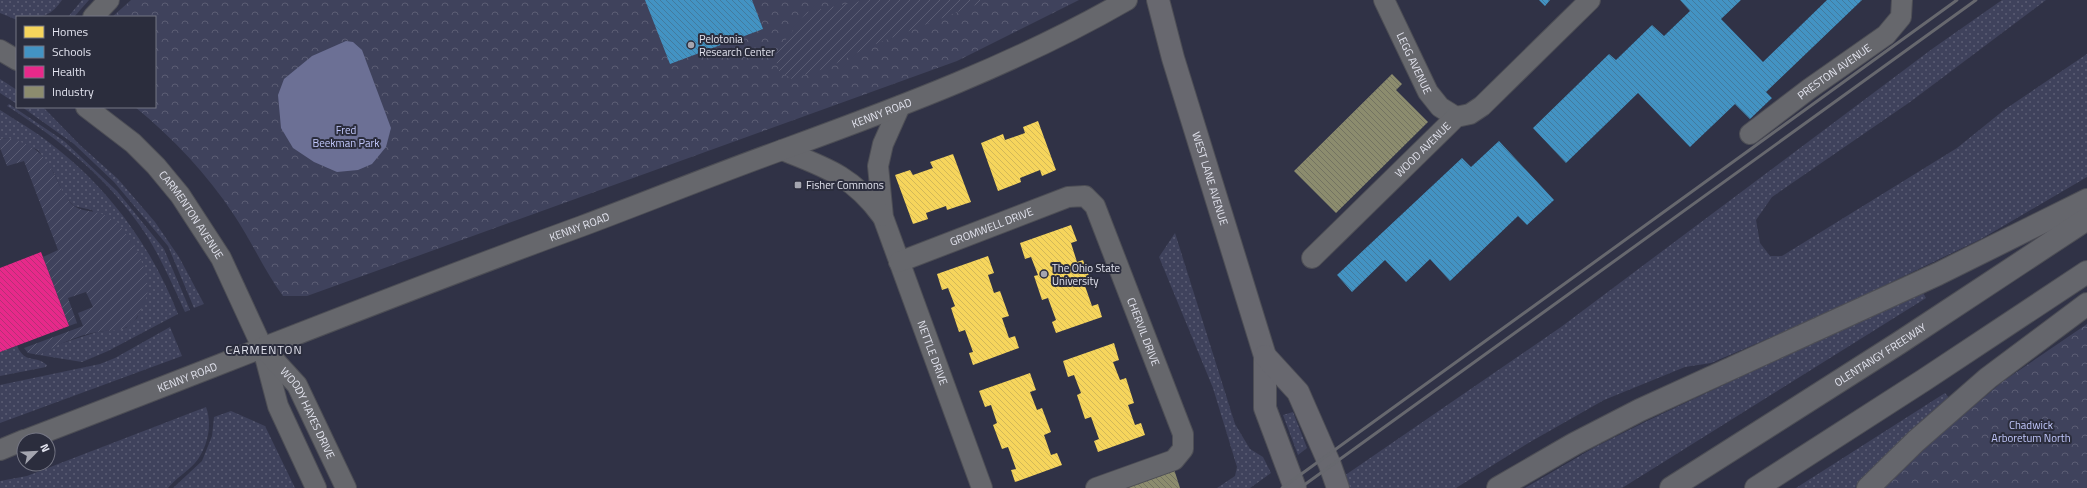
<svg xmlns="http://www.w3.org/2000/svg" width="2087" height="488" font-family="'Titillium Web',sans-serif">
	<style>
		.built { fill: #303246; fill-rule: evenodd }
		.grass { fill: url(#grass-dots) }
		.park { fill: url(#park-crowns) }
		.garden { fill: url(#garden-furrows) }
		.water { fill: #6c7095 }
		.homes { fill: url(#homes-back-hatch) }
		.schools { fill: url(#schools-back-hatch) }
		.health { fill: url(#health-back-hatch) }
		.industry { fill: url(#industry-back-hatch) }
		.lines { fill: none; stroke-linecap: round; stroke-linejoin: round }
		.minor-casing { stroke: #4d4e55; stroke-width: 22 }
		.major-casing { stroke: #4d4e55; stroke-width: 24 }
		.highway-casing { stroke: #4d4e55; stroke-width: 24 }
		.minor { stroke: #66676c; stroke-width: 20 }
		.major { stroke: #68686f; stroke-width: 22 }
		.highway { stroke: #65666c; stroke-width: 22 }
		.rail { stroke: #67686e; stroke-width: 3 }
		.poi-dot { fill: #a4a5af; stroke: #2b2d3d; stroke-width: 1.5 }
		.labels { text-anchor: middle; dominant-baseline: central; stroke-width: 4; stroke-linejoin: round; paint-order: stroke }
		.poi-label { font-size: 11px; fill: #e3e4ef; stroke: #2b2d3d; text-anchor: start }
		.street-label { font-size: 11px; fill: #e3e4ef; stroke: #2b2d3d }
		.park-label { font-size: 11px; fill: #c1c7fb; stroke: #2b2d3d }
		.neighbourhood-label { font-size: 12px; letter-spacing: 1px; fill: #e3e4ef; stroke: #2b2d3d }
	</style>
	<defs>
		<pattern id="grass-dots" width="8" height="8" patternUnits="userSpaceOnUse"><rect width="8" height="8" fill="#3f425c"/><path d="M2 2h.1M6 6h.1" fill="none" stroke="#5b5d74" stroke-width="1.8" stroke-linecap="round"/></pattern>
		<pattern id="park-crowns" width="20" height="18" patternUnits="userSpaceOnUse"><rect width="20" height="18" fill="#3f425c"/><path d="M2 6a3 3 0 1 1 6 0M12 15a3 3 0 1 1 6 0" fill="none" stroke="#5b5d74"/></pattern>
		<pattern id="garden-furrows" width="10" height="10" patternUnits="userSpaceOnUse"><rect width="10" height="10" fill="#3f425c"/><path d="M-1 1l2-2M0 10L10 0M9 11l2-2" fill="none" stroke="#5b5d74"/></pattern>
		<pattern id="homes-back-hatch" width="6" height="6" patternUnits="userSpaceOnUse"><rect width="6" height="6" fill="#f6d55c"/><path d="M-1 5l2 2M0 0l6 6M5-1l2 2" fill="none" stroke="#d2b858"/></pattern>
		<pattern id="schools-back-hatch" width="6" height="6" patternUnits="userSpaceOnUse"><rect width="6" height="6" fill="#4393c3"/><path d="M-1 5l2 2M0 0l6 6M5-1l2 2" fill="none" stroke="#437b9e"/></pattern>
		<pattern id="health-back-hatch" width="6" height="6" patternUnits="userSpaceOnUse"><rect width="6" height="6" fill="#e7298a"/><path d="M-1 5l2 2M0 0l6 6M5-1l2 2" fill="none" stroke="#b63176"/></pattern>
		<pattern id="industry-back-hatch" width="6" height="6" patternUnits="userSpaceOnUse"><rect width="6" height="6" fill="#8c8c6e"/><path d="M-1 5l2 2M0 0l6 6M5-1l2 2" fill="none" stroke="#737361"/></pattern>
	</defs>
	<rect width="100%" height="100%" fill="#2f3039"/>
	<!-- built -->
	<path class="built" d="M0,0h2087v488h-2087zM17,17h138v90h-138zM24,440h24v24h-24z"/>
	<!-- grass -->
	<path class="grass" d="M0,0h62c-14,20 -23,17 -45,17v3l-17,-7z
		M82,0h7l-15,17h-6z
		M2002,0h44l-136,102 -138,95 -16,23 4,23 10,13h12l175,-108 47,-38 83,-56v123l-106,62 -162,78 -108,46 -26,4 -81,33 -74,42 -74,46h-106l-6,-12 217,-149 371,-278z
		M0,79l17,11v14l-17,-11z
		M9,104l55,37 53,50 47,58 26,61 -5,2c-12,-26 -23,-52 -38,-76 -36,-55 -85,-95 -140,-130z
		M22,107h21l37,38 38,34 37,43 24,35 25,47 -10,4 -26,-62 -54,-64 -40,-38z
		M0,110c17,11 35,21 51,34 57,43 101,103 127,170l-70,37 -26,11 -43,-7 17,-10 41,-13 29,-4 11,-10 10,-24 -55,-84 -18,-4 -9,-9 -11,-24 -16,-23 -30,-12 -8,1z
		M1175,233l60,191 15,25 13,8 8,16 -21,15h-33l18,-12 2,-9 -24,-79 -54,-131z
		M1922,291l4,7 -304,190h-97l70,-41 52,-26z
		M170,327l12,29 -182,67v-38l100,-21 15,-6z
		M17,346c9,19 17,8 30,19l-1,2 -46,9v-24z
		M1945,393l5,6 -95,89h-59z
		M206,407c7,18 1,42 -11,56 -8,9 -19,15 -27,25h-168v-7l27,-5z
		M231,411l34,15 30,62h-122l29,-27 10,-25 2,-19z
		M1293,412l14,36 -9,7 -15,-40z"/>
	<!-- park -->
	<path class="park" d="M131,0h948l-122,61 -650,235h-24c-19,-26 -31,-54 -49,-81 -27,-41 -61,-77 -99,-108h20v-90h-43z
		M2087,324v164h-204l51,-48 68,-58z"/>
	<!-- garden -->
	<path class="garden" d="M866,0h117v2l-115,45 -39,20 -37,12 -13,-8 -4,-14 3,-7 29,-38z
		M8,138c31,8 39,19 52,48 4,7 7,15 14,20 12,8 26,2 41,16 17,14 36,50 32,73 -1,5 -4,11 -7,16 -3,7 -7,13 -13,16 -9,5 -20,3 -30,5 -19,3 -42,14 -58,23l-11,-2 -4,-5 59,-22 -5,-13 15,-6 -7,-15 -18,6 9,25 -8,3 -26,-69 15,-7 -34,-89 -17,5 -7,-18v-9z"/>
	<!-- water -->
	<path class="water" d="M346,41l7,1 9,8 29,78 -5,19 -14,17 -14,6 -21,2 -23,-10 -21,-14 -12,-20 -3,-33 6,-16 28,-23z"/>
	<!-- homes -->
	<path class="homes" d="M1038,121l18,49 -14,6 -2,-6 -20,8 1,4 -23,9 -17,-48 22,-9 2,6 20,-7 -2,-6z
		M953,154l18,48 -24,8 -1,-4 -20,7 2,6 -15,5 -18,-49 15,-5 3,5 20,-7 -3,-6z
		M1071,225l6,16 -6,2 6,19 6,-2 9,24 -7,2 7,20 6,-2 4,13 -46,16 -4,-11 4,-2 -8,-22 -6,2 -8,-24 4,-1 -7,-18 -6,2 -5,-16z
		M988,256l6,17 -6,2 6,18 6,-2 9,25 -7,2 7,20 6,-2 4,12 -46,17 -4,-12 4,-1 -8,-22 -6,2 -8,-24 4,-2 -7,-18 -6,2 -5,-16z
		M1114,343l5,17 -6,2 7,18 6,-2 8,25 -6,2 7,20 6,-2 4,12 -47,17 -4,-11 5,-2 -8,-22 -6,2 -8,-24 4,-2 -7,-18 -6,2 -5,-16z
		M1030,373l6,17 -6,2 7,18 5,-2 9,24 -7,3 7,20 6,-2 5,12 -47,17 -4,-12 5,-1 -8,-22 -6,2 -9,-24 4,-2 -6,-18 -6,2 -6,-16z"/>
	<!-- schools -->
	<path class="schools" d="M645,0h107l11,29 -93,35z
		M1539,0h11l-5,6z
		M1680,0h61l-20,19 42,43 64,-62h35l-96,92 6,6 -22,21 -15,-15 -45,43 -52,-54 -72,70 -33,-35 76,-74 7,6 36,-35 12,11 26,-25z
		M1499,141l55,59 -27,25 -9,-9 -68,65 -20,-22 -24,23 -21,-22 -33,32 -15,-17 125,-117 9,9z"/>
	<!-- health -->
	<path class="health" d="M41,252l28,74 -69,26v-84z"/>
	<!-- industry -->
	<path class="industry" d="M1392,74l10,10 -6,6 32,32 -92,91 -42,-42z
		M1174,469l6,19h-57z"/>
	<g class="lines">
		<defs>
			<g id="minor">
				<path id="s1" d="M1384,0l44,92 12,15 16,10"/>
				<path d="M93,17l16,-17"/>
				<path d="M0,50l17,10"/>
				<path id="s2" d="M900,106l-17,38 -5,22 5,51 99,271"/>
				<path id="s3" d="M86,107l47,36 23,23 24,29 41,63 42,91 15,57 38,82"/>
				<path id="s4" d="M1750,134l59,-45 77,-54 15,-18 1,-17"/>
				<path d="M782,150c43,17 71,26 100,66"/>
				<path id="s5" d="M1312,258l144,-141 14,-3 12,-8 108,-106"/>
				<path id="s6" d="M899,262l169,-65 17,-1 10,10 88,228v15l-9,11 -78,28"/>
				<path id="s7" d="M265,350l32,35 49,103"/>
				<path id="s8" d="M25,440c186,-71 370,-146 557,-214 67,-25 133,-52 200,-76 118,-43 236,-87 345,-150"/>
				<path d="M0,450l24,-10"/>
			</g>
			<g id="major">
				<path id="s9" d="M1158,0l15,58 92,298v52l30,80"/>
				<path d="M1265,356l33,36 32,73 8,23"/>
			</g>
			<g id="highway">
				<path d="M1498,488l76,-44 66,-34 298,-136 149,-74"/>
				<path id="s10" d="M1671,488l228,-145 188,-124"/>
				<path d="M1756,488l168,-108 163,-108"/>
				<path d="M1868,488l48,-47 72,-63 99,-74"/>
			</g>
		</defs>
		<!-- minor casing -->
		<use href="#minor" class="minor-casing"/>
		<!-- major casing -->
		<use href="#major" class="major-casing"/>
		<!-- highway casing -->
		<use href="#highway" class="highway-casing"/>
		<!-- minor -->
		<use href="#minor" class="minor"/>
		<!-- major -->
		<use href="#major" class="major"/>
		<!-- highway -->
		<use href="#highway" class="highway"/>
		<!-- rail -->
		<path class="rail" d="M1282,488l675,-488
			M1300,488l676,-488"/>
	</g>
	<!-- markers -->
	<g class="poi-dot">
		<circle cx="691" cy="45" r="4"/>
		<rect x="794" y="181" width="8" height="8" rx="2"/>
		<circle cx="1044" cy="274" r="4"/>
	</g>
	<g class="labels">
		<!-- poi labels -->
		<g class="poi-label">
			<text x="699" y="39">Pelotonia<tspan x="699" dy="13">Research Center</tspan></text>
			<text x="806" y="185">Fisher Commons</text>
			<text x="1052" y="268">The Ohio State<tspan x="1052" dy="13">University</tspan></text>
		</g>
		<!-- street labels -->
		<g class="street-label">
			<text stroke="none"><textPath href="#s1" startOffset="70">LEGG AVENUE</textPath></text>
			<text stroke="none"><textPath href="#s4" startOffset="105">PRESTON AVENUE</textPath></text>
			<text stroke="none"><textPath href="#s8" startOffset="917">KENNY ROAD</textPath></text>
			<text stroke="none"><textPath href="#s5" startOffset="155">WOOD AVENUE</textPath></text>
			<text stroke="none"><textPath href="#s9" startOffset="186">WEST LANE AVENUE</textPath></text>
			<text stroke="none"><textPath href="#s3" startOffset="152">CARMENTON AVENUE</textPath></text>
			<text stroke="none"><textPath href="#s6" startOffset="99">GROMWELL DRIVE</textPath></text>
			<text stroke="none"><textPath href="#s8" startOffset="594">KENNY ROAD</textPath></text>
			<text stroke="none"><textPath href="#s6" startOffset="347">CHERVIL DRIVE</textPath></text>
			<text stroke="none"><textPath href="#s2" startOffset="260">NETTLE DRIVE</textPath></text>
			<text stroke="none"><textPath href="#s10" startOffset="248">OLENTANGY FREEWAY</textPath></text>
			<text stroke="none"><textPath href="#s8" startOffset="174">KENNY ROAD</textPath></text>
			<text stroke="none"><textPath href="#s7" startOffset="77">WOODY HAYES DRIVE</textPath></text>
		</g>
		<!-- park labels -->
		<g class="park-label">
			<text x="346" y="130">Fred<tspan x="346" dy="13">Beekman Park</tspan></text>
			<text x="2031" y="425">Chadwick<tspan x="2031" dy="13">Arboretum North</tspan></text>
		</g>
		<!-- neighbourhood labels -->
		<g class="neighbourhood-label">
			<text x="264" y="349">CARMENTON</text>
		</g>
	</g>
	<!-- legend -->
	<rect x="16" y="16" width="140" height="92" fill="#2b2d3d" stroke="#757684"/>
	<rect x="24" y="26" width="20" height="12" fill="#f6d55c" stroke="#757684"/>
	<text x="52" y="36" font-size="12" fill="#e3e4ef">Homes</text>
	<rect x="24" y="46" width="20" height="12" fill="#4393c3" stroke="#757684"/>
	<text x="52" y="56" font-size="12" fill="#e3e4ef">Schools</text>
	<rect x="24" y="66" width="20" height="12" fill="#e7298a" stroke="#757684"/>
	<text x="52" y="76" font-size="12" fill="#e3e4ef">Health</text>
	<rect x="24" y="86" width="20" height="12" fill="#8c8c6e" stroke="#757684"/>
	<text x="52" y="96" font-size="12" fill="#e3e4ef">Industry</text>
	<!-- north arrow -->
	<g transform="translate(36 452) rotate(66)"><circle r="19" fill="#2b2d3d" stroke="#757684"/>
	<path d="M0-3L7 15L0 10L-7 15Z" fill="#a4a5af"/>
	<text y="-6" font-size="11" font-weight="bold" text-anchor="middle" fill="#e3e4ef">N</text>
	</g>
</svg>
